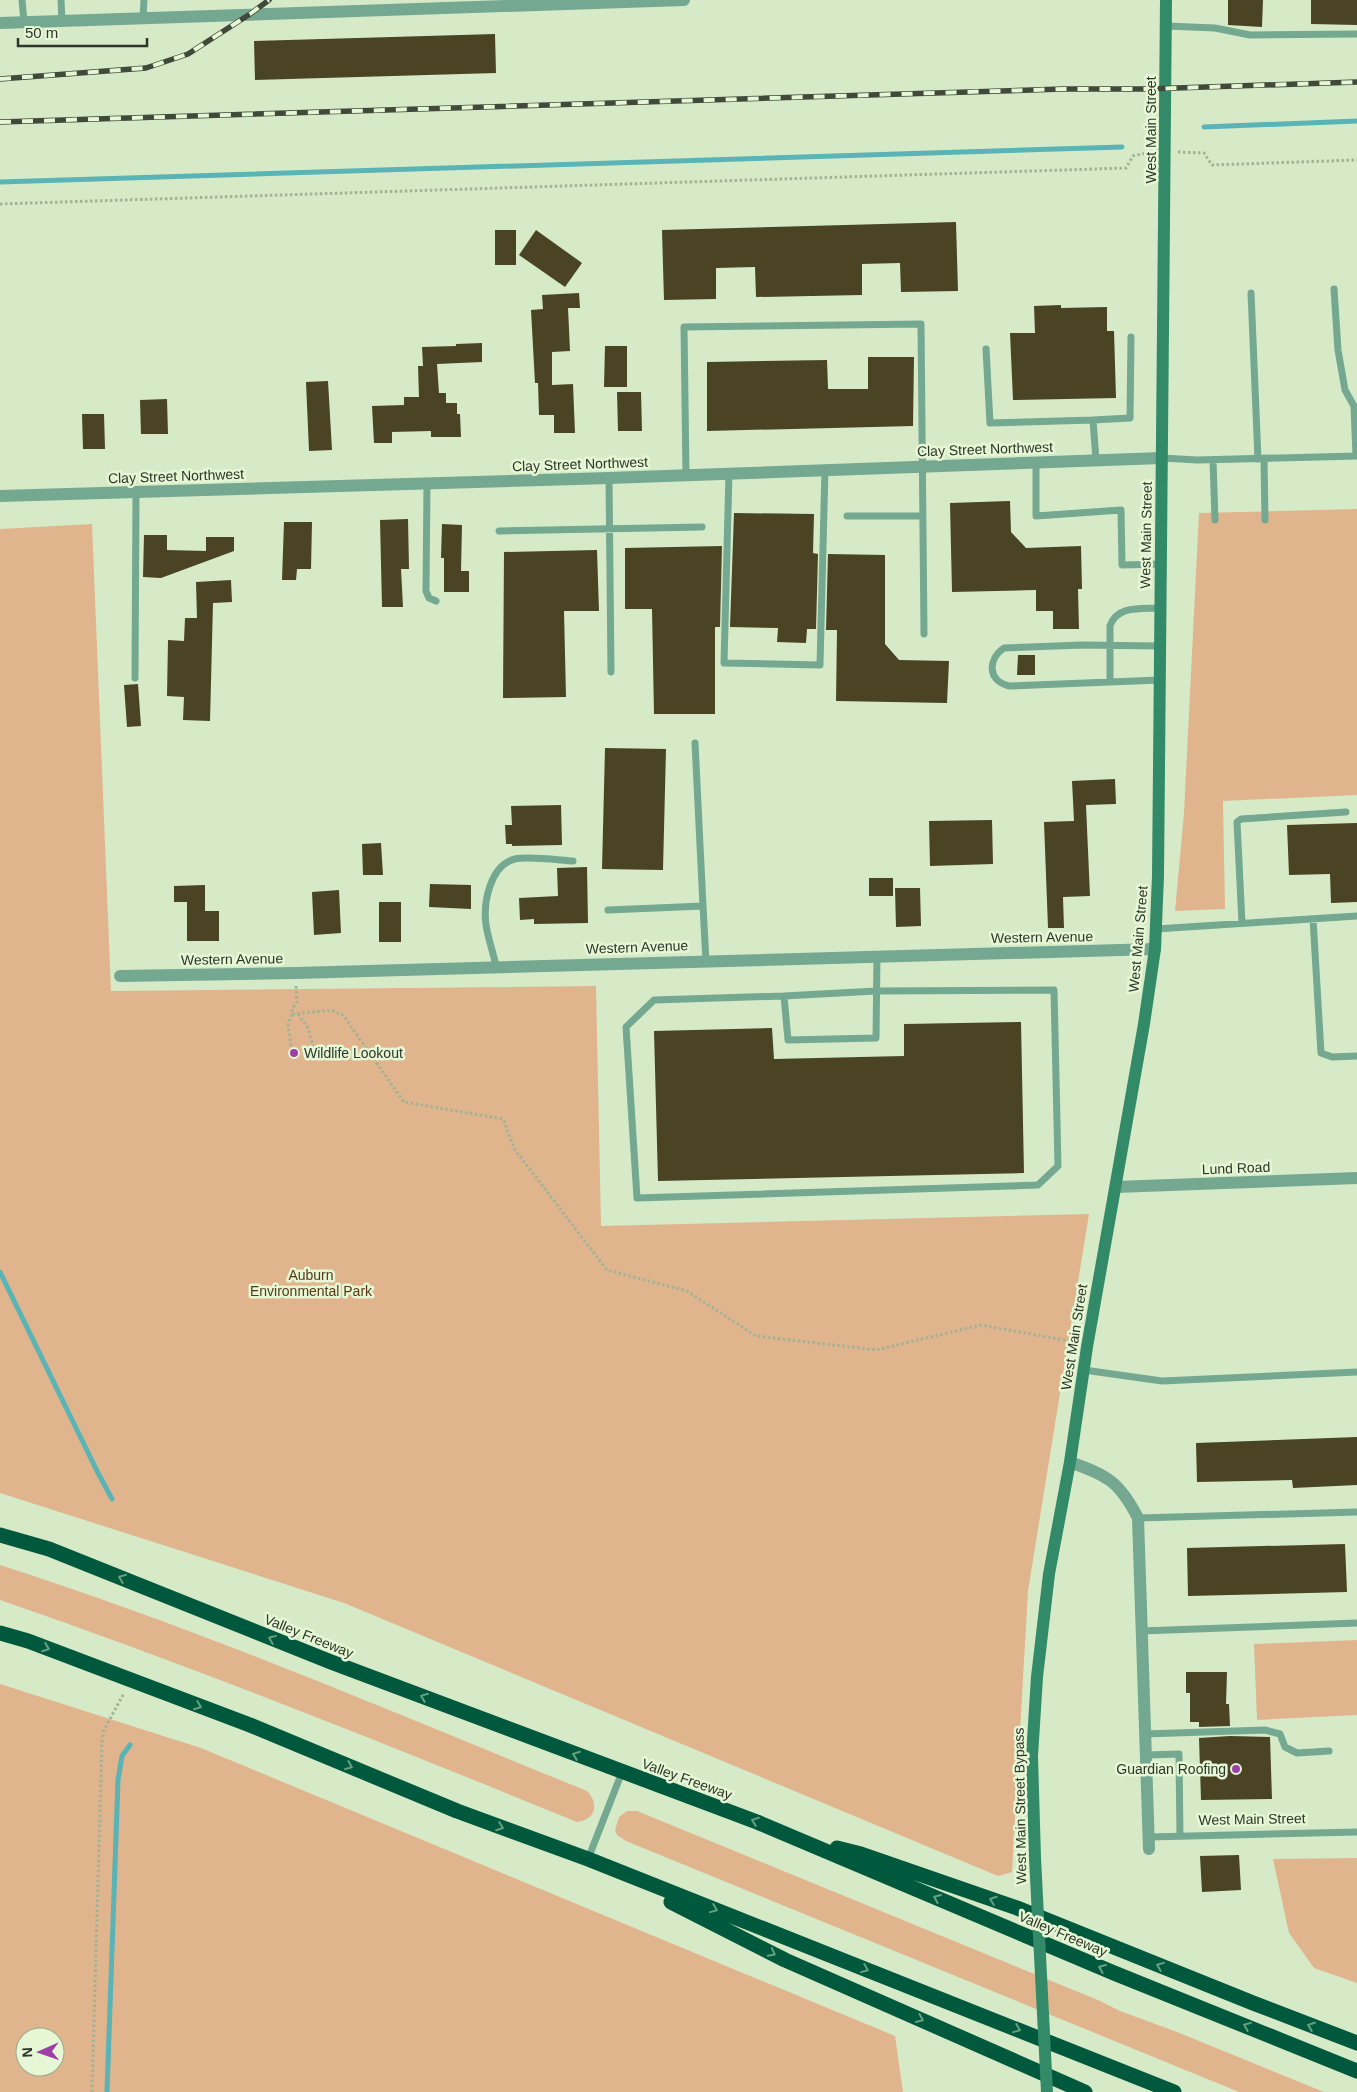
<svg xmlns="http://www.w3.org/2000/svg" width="1357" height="2092" font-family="Arial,sans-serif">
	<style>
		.green { fill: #e0b58d; fill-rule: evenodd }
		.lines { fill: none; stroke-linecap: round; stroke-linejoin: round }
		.stream { stroke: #5ab3b5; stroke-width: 5 }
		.building { fill: #4a4324 }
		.path { stroke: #a3b297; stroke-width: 3; stroke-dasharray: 2.5 2.5; stroke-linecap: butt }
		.service { stroke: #74a890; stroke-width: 7 }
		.minor { stroke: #74a890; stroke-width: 12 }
		.secondary { stroke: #338a68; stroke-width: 12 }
		.motorway { stroke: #00593d; stroke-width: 15 }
		.rail-casing { stroke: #414a3a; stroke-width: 5.5 }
		.rail { stroke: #e5f7d5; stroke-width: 4; stroke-dasharray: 11; stroke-linecap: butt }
		.secondary-bridge { stroke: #338a68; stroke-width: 12 }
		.oneway { stroke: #67a081 }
		.poi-dot { fill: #9e3ea6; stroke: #e5f7d5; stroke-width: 2 }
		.labels { text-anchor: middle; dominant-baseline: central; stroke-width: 5; stroke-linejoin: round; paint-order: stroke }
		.street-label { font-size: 14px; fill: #2f3629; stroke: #e5f7d5 }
		.poi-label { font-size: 14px; fill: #2f3629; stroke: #e5f7d5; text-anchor: start }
		.park-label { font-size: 14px; fill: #5a3814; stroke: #e5f7d5 }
	</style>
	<rect width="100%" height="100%" fill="#d7eac8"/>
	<!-- green -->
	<path class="green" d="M1357,509v286l-134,6 2,108 -50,2 9,-98 15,-300z
		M92,524l19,467 485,-5 5,240 488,-12 -61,377 -16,281 -14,4 -654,-273 -344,-110v-964z
		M0,1565c200,64 393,147 587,226 13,13 8,29 -10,31 -191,-78 -382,-155 -577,-222z
		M1357,1640v75l-100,5 -3,-76z
		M0,1684l201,64 694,288 8,56h-903zM25,2037h30v30h-30z
		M627,1811h10l461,189 22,11 57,21 147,60h-85l-613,-251 -9,-6 -2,-5 4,-13z
		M1357,1858v125l-43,-15 -25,-35 -16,-74z"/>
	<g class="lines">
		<!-- stream -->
		<path class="stream" d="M1204,127l153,-6
			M0,182l1122,-35
			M0,1272l97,199 15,28
			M107,2092l11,-312 4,-24 8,-11"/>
	</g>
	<!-- building -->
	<path class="building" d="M1228,0h35l-1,27 -34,-2z
		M1311,0h46v25l-46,-1z
		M495,34l1,39 -241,7 -1,-39z
		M956,222l2,69 -57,1 -1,-29 -38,1v31l-106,2 -1,-30 -39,1v31l-52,1 -2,-70z
		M495,230h21v35h-21z
		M536,230l46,33 -17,24 -46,-32z
		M579,293l1,15h-12l2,43 -18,1v33l21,-1 2,49h-21v-18h-15l-1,-32h-3l-4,-73 12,-1 -1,-14z
		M1061,305v3l46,-1v24h7l2,67 -103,2 -3,-67h25l-1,-27z
		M482,343v19l-45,2 2,29h7v10h11v11h3l1,23h-30v-6l-39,1v11h-18l-2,-37 32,-1v-8h15l-1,-31h5l-1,-19 34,-1v-2z
		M605,346h22v41h-23z
		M868,357h46l-1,69 -206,5v-69l120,-2 1,29h40z
		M328,381l4,69 -23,1 -3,-69z
		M617,392h24l1,39h-24z
		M167,399l1,35h-27l-1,-34z
		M82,414h22l1,35h-22z
		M1010,501l1,31 15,16 55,-2 1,43h-4l1,40h-26v-18h-17v-21l-84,2 -2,-89z
		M734,513l80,1 -1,39 5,1 -2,75h-9l-1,14 -29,-1 1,-14 -48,-1z
		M408,519l1,50h-8l2,38h-21l-2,-87z
		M284,522h28l-1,47h-14l-1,11h-14z
		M442,524l20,1 -1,46h8v21h-25v-34h-3z
		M144,535h23v15l39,1v-14h28v14l-73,27 -18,-1z
		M722,546l-2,81h-5v87h-61l-2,-105h-27v-61z
		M597,550l2,61h-35l2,86 -63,1 1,-146z
		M828,554l57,1v89l14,16 50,1 -2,42 -111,-2 1,-71h-11z
		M231,580l1,22 -19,1 -3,118 -27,-1 1,-23 -17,-1 1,-56 16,1 1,-23h12l-1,-36z
		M1018,655h17v20h-18z
		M138,684l3,42 -14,1 -3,-42z
		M605,748l61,1 -3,121 -61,-1z
		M1115,779l1,25 -30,1 4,91 -27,1 1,31h-16l-4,-106 30,-1 -2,-40z
		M561,805l1,40 -50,1v-2h-6l-1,-19h7l-1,-19z
		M992,820l1,44 -63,2 -1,-45z
		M1357,823v79l-26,1 -1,-29 -41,1 -2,-50z
		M381,843l2,32h-20l-1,-31z
		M587,867l1,56 -54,1v-5l-14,1 -1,-22 39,-2 -1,-28z
		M869,878h24v18h-24z
		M430,884l41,1v24l-42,-2z
		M205,885v26h14v30h-32v-39h-13v-16z
		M895,888h25l1,38 -25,1z
		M339,890l2,43 -27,2 -2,-43z
		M379,902h22v40h-22z
		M1021,1022l3,151 -366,8 -4,-150 118,-3 2,31 130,-3v-32z
		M1357,1437v48l-64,3 -1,-8 -95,2 -1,-39z
		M1345,1544l2,48 -159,4 -1,-48z
		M1186,1672h41l-1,32h3l1,22 -31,1v-5h-9v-29h-4z
		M1230,1736l40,1 2,62 -71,1 -2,-62z
		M1239,1855l2,35 -39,2 -2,-36z"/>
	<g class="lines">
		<!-- path -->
		<path class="path" d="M1178,152l26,1 8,12 145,-5
			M0,204l1126,-36 7,-12 19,-4
			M296,986l1,16 -5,7v5l39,-4 12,5 61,87 99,17 12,31 92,120 80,21 69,45 120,14 105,-25 94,17
			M298,1014l10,14 5,18 -14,4
			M291,1046l-3,-22 4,-10
			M92,2092l10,-352 2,-10 20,-37"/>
		<!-- service -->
		<path class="service" d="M22,0l2,22
			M61,0l1,21
			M143,18l1,-18
			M1166,26l49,2 35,7 107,-1
			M1334,289l4,61 7,40 9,16 2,50
			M1251,293l7,166
			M986,349l4,74 103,-3 3,40
			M1093,420l37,-2 1,-81
			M1162,458l35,2 160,-4
			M1264,458l1,62
			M1213,460l2,60
			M1036,462v54l85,-6 1,55 39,-1
			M729,473l-5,190 96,2 5,-196
			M686,475l-2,-148 237,-3 3,310
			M609,478l2,194
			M427,484l-1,107 3,7 7,3
			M847,516h75
			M499,531l203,-4
			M135,678l1,-186
			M1160,680l-151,6c-21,-5 -22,-26 -5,-38l78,-3 78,1
			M1110,682v-56c7,-21 31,-17 50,-18
			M695,743l8,163
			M608,910l95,-4 3,55
			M1313,919l8,134 11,4 25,-1
			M1242,923l-5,-101 4,-3 105,-7
			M1156,929l201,-13
			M496,966c-3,-14 -8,-28 -10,-41 -3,-22 4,-60 29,-66 13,-3 43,1 58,2
			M784,996l92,-5 178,-1 4,176 -20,19 -401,13 -11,-171 28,-27 130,-4 4,44 88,-2 1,-82
			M1084,1370l78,11 195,-9
			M1138,1518l219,-6
			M1141,1631l216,-8
			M1145,1734l120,-4 15,4 5,13 12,6 32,-2
			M1146,1755l33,-1 1,82
			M1149,1837l208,-5
			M588,1859l34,-87"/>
		<!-- minor -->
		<path class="minor" d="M0,23l684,-23
			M0,496l609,-18 553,-20
			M120,976l176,-3 859,-24
			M1116,1187l241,-9
			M1070,1462c38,14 49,19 68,56l11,331"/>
		<!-- secondary -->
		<path class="secondary" d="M1035,1858l-3,-102 5,-79 12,-103 21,-112 17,-115 57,-323 11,-75 3,-73 8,-876"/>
		<!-- motorway -->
		<path class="motorway" d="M0,1535l49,14 282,113 426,160 357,151 243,98
			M0,1633l28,8 222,84 207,86 131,48 586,233
			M837,1848l24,6 156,54 236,95 104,40
			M671,1902l114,58 300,132"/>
		<defs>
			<path id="rail" d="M0,79l146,-11 42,-14 62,-40 19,-14
				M0,122l1063,-33h84l210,-7"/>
		</defs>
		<!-- rail casing -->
		<use href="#rail" class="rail-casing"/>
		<!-- rail -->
		<use href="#rail" class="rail"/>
		<!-- secondary-bridge -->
		<path class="secondary-bridge" d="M1035,1858l12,234"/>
	</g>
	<!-- one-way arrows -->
	<defs><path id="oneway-chevron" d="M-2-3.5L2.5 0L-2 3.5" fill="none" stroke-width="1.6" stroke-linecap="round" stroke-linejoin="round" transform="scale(1.25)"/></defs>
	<g class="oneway">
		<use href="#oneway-chevron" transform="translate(122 1578) rotate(-158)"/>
		<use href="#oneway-chevron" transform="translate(272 1639) rotate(-158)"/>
		<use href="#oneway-chevron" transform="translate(46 1648) rotate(21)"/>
		<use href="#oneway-chevron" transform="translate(424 1697) rotate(-159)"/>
		<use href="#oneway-chevron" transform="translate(198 1706) rotate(21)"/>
		<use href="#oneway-chevron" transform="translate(576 1755) rotate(-159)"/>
		<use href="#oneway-chevron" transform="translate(349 1766) rotate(22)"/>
		<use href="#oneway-chevron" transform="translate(755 1821) rotate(-159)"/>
		<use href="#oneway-chevron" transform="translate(500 1827) rotate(20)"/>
		<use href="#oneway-chevron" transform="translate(937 1898) rotate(-157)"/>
		<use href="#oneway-chevron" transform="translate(993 1900) rotate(-161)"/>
		<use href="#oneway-chevron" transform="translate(714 1909) rotate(22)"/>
		<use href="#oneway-chevron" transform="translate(772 1953) rotate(27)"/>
		<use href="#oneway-chevron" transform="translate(1160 1966) rotate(-158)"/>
		<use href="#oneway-chevron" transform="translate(1102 1968) rotate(-157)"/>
		<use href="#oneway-chevron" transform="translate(865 1969) rotate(22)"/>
		<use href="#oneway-chevron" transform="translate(920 2019) rotate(24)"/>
		<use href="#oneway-chevron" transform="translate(1247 2026) rotate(-158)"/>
		<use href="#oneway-chevron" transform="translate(1311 2026) rotate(-159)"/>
		<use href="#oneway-chevron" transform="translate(1017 2029) rotate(22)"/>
	</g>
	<!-- markers -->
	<g class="poi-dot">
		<circle cx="294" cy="1053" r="5"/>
		<circle cx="1236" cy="1769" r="5"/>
	</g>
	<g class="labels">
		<!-- street labels -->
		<g class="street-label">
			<text transform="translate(1151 130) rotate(-90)">West Main Street</text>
			<text transform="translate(985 449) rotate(-2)">Clay Street Northwest</text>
			<text transform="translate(580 464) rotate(-2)">Clay Street Northwest</text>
			<text transform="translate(176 476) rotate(-2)">Clay Street Northwest</text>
			<text transform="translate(1146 535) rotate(-89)">West Main Street</text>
			<text transform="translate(1042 937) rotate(-1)">Western Avenue</text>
			<text transform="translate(1138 939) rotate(-85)">West Main Street</text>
			<text transform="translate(637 947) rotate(-2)">Western Avenue</text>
			<text transform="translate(232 959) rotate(-1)">Western Avenue</text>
			<text transform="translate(1236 1168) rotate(-2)">Lund Road</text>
			<text transform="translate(1074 1337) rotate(-81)">West Main Street</text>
			<text transform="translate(309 1636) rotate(22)">Valley Freeway</text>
			<text transform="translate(687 1779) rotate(20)">Valley Freeway</text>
			<text transform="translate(1020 1806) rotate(-91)">West Main Street Bypass</text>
			<text transform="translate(1252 1819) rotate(-1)">West Main Street</text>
			<text transform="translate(1063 1934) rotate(23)">Valley Freeway</text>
		</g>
		<!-- poi labels -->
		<g class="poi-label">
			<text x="304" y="1053">Wildlife Lookout</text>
			<text x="1226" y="1769" text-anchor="end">Guardian Roofing</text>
		</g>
		<!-- park labels -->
		<g class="park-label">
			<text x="311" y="1275">Auburn<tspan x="311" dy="16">Environmental Park</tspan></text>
		</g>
	</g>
	<!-- north arrow -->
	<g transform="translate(40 2052) rotate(268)"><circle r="24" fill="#e5f7d5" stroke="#9caa90"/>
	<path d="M0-4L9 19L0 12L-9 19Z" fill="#9e3ea6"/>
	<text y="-8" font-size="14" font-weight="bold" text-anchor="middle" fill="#2f3629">N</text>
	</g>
	<!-- scale -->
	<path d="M18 38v8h129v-8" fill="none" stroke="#2f3629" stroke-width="2.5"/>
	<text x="25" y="38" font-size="15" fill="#2f3629" stroke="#e5f7d5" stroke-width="4" paint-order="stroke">50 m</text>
</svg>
